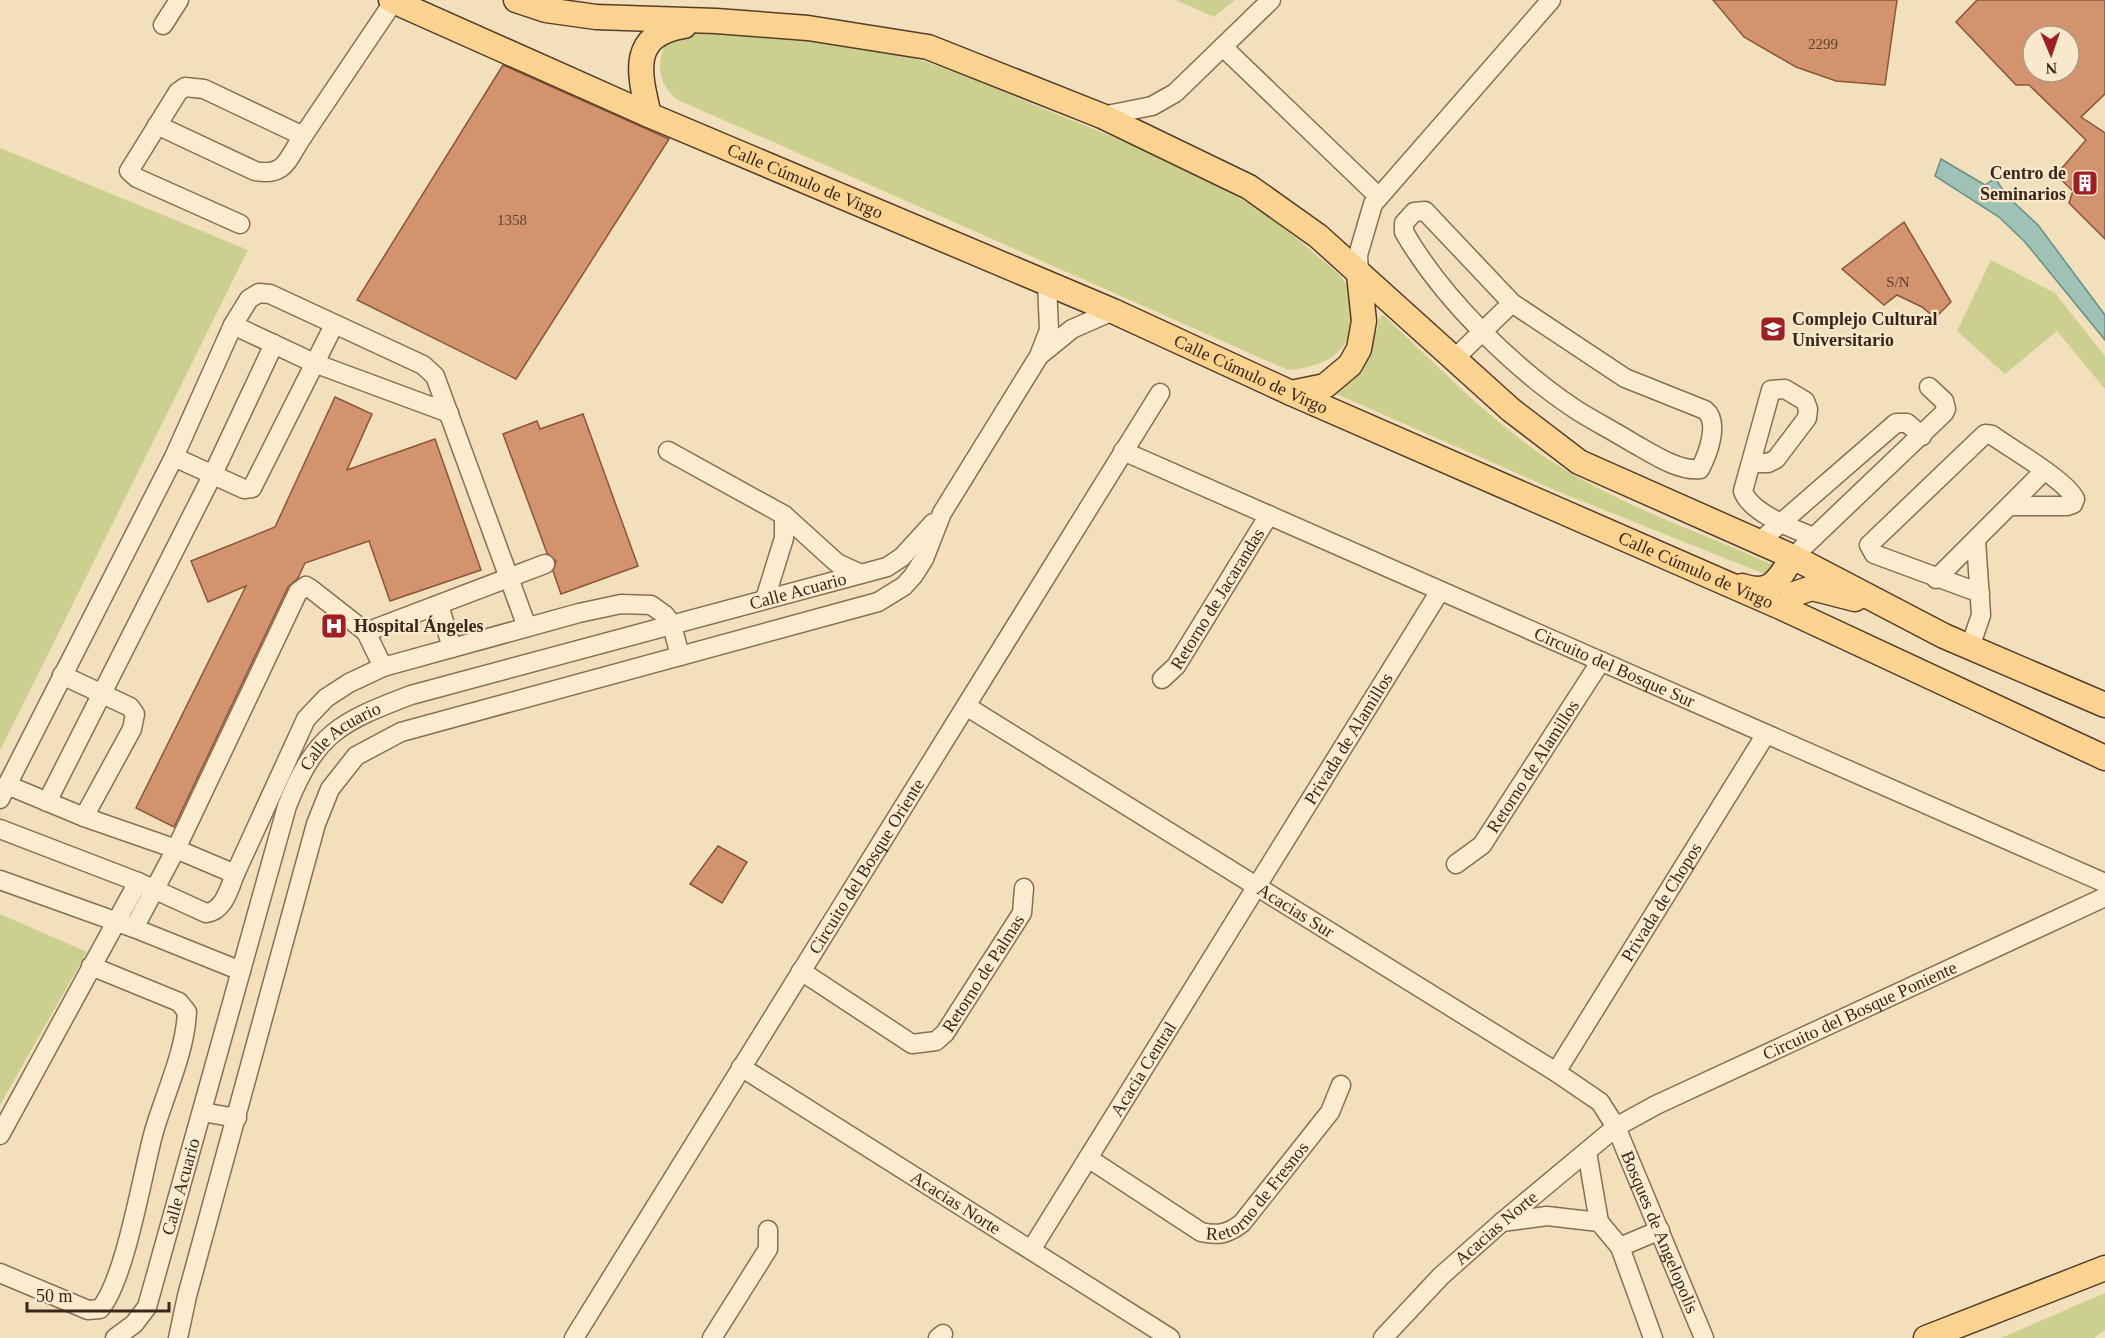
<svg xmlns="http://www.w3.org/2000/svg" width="2105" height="1338" font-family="Georgia,serif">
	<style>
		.green { fill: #ccd08f }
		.water { fill: #a0c2b6; stroke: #679084; stroke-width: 1.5 }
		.building { fill: #d3936e; stroke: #8c5538; stroke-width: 1.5; fill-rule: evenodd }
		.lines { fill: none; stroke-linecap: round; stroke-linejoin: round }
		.minor-casing { stroke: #8a6e54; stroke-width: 21 }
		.major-casing { stroke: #573c29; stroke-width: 27 }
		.minor { stroke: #fceccf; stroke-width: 18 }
		.major { stroke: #f9d38f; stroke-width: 24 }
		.labels { text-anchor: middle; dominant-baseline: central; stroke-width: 4.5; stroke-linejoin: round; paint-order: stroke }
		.number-label { font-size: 15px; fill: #5f422f }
		.poi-label { font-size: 18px; font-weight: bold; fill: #38271a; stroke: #f8e9cc; text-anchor: start }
		.street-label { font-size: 18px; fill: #38271a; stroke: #f8e9cc }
	</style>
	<rect width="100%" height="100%" fill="#f2dfbc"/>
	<!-- green -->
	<path class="green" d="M1176,0h59l-21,17z
		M690,31c66,4 139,5 203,21 54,14 105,38 156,59 94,38 182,70 259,137 10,10 25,19 34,30 11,14 15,40 8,56 -11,27 -35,33 -62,36l-612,-271c-18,-17 -20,-34 -10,-57z
		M0,148l248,102 -248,501z
		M1991,260l64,33 50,63v33l-48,-58 -52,43 -48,-43z
		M1383,315c53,49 105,104 165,144 68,45 149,72 223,105l2,3 -6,8 -203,-81 -230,-101c22,-25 40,-43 46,-77z
		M0,914l87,38 -87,153z
		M2105,1293v37l-11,8h-93z"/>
	<!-- water -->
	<path class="water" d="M1941,159l44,26 10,-7 12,18 31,29 67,90v25l-80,-98 -26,-25 -64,-41z"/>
	<!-- building -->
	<path class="building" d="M1713,0h184l-12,85 -49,-4 -40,-14 -52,-30z
		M1977,0h128v94l-24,23 24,16v106l-36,-36 4,-12 -17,-16 30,-35 -57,-55h-13l-60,-63zM2033,36h36v36h-36z
		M503,65l166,74 -153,240 -159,-79z
		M1904,222l47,80 -16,16 -13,-11 -25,-12 -13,10 -42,-36z
		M335,397l37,17 -25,56 88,-31 46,131 -91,31 -21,-60 -64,22 -7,15 -10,9 -114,240 -38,-19 110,-222 -38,16 -17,-41 84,-34z
		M583,414l55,152 -77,28 -8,-23 3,-10 -9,-8 -44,-119 34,-13 3,8z
		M718,846l29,16 -25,41 -32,-19z"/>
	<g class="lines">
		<defs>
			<g id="minor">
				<path d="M163,25l16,-25"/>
				<path d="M1223,47l156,150"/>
				<path d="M1102,116l50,-10 23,-13 96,-93"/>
				<path d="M157,125l98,46c31,6 32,-12 48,-35"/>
				<path d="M1425,211l87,92 113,75 80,32c15,12 3,44 -5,59 -21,3 -49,-16 -67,-26 -18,-11 -37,-21 -55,-32 -64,-42 -136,-113 -174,-179v-9l10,-11z"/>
				<path d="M240,224l-103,-46 -8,-7 49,-79 7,-5 19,2 99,47 91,-135"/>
				<path d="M1359,274l-1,-19 15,-51 178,-204"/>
				<path d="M233,325l81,38 135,50"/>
				<path d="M1040,355l32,-26 41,-18"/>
				<path d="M1453,360l59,-57"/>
				<path d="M668,451l116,64 53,48 24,11"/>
				<path id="s1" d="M1123,451l982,432"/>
				<path d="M174,457l70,32 8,-1 82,-163"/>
				<path d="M1751,463h17l8,-4 31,-41 1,-9 -3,-8 -20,-12 -14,1 -28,101c7,22 51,38 71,46"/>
				<path d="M1759,542l137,-119h11l15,13"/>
				<path d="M1793,557l151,-144 2,-4 -2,-8 -15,-14"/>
				<path d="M1936,579l108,-108"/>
				<path d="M1980,593l-106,-39 -5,-9 116,-111 7,1c19,14 74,45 83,64l-2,5 -6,2h-56"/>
				<path d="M765,599l19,-61v-23"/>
				<path d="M439,605l13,43"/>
				<path d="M366,632l179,-68"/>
				<path d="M1970,647l11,-32 -5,-75"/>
				<path d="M62,675l68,32 5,7 -3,15 -48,88"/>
				<path id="s2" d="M1162,679l14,-13 93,-151"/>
				<path id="s3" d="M966,706l590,366 44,30 16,25 88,211"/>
				<path d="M7,785l77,32 92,32 -42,79"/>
				<path d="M0,799l174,-342 59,-132 16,-26 10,-6 11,1 153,71 12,11 92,251"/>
				<path d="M47,802l166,-328 61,-130"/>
				<path d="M0,829l138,53 68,31c18,-2 23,-24 29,-39l-59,-25 122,-257 8,-6 5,3 55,43 17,35"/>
				<path id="s4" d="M1456,864l26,-19 119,-184"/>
				<path d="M235,874l71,-155 20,-21 23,-15 34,-16 196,-54 42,-9 30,1 14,10 7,10 8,31"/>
				<path d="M0,880l134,48 107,43"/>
				<path id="s5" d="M801,971l111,73 24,-3 9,-8 77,-120 2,-25"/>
				<path id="s6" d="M741,1067l429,271"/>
				<path id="s7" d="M1556,1072l210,-338"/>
				<path d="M202,1112l35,6"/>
				<path d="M0,1135l138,-253"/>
				<path d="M1587,1152l12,70"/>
				<path id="s8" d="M1088,1158l113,74c17,4 27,2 41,-9l88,-111 11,-27"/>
				<path d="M1502,1222l45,-6 52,6 21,25 33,91"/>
				<path d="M1620,1247l40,-17"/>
				<path id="s9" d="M1031,1250l409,-659"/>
				<path d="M0,1273l88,37 12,-1c25,-29 42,-133 53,-174 11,-40 32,-81 34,-123l-8,-10 -88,-36"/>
				<path id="s10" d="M115,1338l19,-14 13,-17 140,-501c29,-73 53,-84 124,-111l476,-128 15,-10 31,-34"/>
				<path d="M178,1338l9,-42 129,-472 14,-35 26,-33 45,-24 477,-130 26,-16 9,-10 11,-17 18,-46 97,-157 10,-26 -2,-47"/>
				<path id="s11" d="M574,1338l586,-945"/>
				<path d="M712,1338l56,-89v-19"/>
				<path d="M938,1338l5,-4"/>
				<path id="s12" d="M1383,1338l58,-62 61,-54 114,-95 40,-22 449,-208"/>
			</g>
			<g id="major">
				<path id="s13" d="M391,0l258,115 464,196 178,82 494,216 320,149"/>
				<path d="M516,0l30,10 50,7 120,4 92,7 120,19 174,69 147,71 69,49 193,174 68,52 214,95 151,79 161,69"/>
				<path d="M649,115c-10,-42 -20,-80 35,-89"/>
				<path d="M1291,393l34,-7 25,-21 9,-16 5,-28 -5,-47"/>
				<path d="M1742,586c31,10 36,-7 51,-29"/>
				<path d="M1785,609l9,-15 18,-6 43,11"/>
				<path d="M1926,1338l179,-70"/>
			</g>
		</defs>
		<!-- minor casing -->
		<use href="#minor" class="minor-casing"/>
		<!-- major casing -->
		<use href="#major" class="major-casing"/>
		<!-- minor -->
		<use href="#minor" class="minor"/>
		<!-- major -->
		<use href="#major" class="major"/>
	</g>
	<!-- icons -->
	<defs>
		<symbol id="building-square" viewBox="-11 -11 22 22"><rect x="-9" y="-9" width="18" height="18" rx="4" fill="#9f1f25" stroke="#f8e9cc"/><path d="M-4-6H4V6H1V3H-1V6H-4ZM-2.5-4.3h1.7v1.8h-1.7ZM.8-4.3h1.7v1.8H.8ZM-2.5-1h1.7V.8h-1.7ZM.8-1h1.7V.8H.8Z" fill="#fff"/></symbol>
		<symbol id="university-square" viewBox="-11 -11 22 22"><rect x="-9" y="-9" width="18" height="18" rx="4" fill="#9f1f25" stroke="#f8e9cc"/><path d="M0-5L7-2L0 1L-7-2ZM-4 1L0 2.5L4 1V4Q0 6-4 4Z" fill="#fff"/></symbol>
		<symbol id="hospital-square" viewBox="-11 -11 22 22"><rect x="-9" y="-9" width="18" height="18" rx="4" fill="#9f1f25" stroke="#f8e9cc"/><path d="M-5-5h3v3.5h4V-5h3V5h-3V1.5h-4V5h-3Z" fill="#fff"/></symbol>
	</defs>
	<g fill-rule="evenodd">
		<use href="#building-square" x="2070" y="168" width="30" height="30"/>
		<use href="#university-square" x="1758" y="314" width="30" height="30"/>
		<use href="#hospital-square" x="319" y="611" width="30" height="30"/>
	</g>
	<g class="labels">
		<!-- number labels -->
		<g class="number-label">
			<text x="1823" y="44">2299</text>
			<text x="512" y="220">1358</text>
			<text x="1898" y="282">S/N</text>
		</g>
		<!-- poi labels -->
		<g class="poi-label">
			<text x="2066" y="173" text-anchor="end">Centro de<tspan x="2066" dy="21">Seminarios</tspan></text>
			<text x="1792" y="319">Complejo Cultural<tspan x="1792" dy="21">Universitario</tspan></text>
			<text x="354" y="626">Hospital Ángeles</text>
		</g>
		<!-- street labels -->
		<g class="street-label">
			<text stroke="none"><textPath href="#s13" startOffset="452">Calle Cúmulo de Virgo</textPath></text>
			<text stroke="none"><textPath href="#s13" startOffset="938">Calle Cúmulo de Virgo</textPath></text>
			<text stroke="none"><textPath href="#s13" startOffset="1424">Calle Cúmulo de Virgo</textPath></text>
			<text stroke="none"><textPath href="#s10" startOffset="1140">Calle Acuario</textPath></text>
			<text stroke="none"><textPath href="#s2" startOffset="98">Retorno de Jacarandas</textPath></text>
			<text stroke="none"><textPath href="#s1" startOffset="537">Circuito del Bosque Sur</textPath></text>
			<text stroke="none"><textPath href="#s9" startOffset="602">Privada de Alamillos</textPath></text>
			<text stroke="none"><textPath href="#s10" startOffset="656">Calle Acuario</textPath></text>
			<text stroke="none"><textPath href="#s4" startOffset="126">Retorno de Alamillos</textPath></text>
			<text stroke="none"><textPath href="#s11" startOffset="555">Circuito del Bosque Oriente</textPath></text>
			<text stroke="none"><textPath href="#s7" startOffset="200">Privada de Chopos</textPath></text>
			<text stroke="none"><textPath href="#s3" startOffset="388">Acacias Sur</textPath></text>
			<text stroke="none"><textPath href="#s5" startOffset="240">Retorno de Palmas</textPath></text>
			<text stroke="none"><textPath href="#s12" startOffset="585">Circuito del Bosque Poniente</textPath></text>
			<text stroke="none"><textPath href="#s9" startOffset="213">Acacia Central</textPath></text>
			<text stroke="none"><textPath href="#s8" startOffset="210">Retorno de Fresnos</textPath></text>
			<text stroke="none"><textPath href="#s10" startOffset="170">Calle Acuario</textPath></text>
			<text stroke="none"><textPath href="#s6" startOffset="254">Acacias Norte</textPath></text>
			<text stroke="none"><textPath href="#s12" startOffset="158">Acacias Norte</textPath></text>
			<text stroke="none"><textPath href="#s3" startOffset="891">Bosques de Angelopolis</textPath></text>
		</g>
	</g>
	<!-- north arrow -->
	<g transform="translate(2051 54) rotate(178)"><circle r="28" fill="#f8e9cc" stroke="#ab9b85" stroke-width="1.5"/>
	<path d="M0-4.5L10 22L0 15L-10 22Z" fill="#9f1f25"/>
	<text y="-9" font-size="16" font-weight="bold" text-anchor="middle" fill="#38271a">N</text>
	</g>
	<!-- scale -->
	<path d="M27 1302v9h142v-9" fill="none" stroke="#38271a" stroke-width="3"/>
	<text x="36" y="1302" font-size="18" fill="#38271a" stroke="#f8e9cc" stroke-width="4.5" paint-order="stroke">50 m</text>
</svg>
